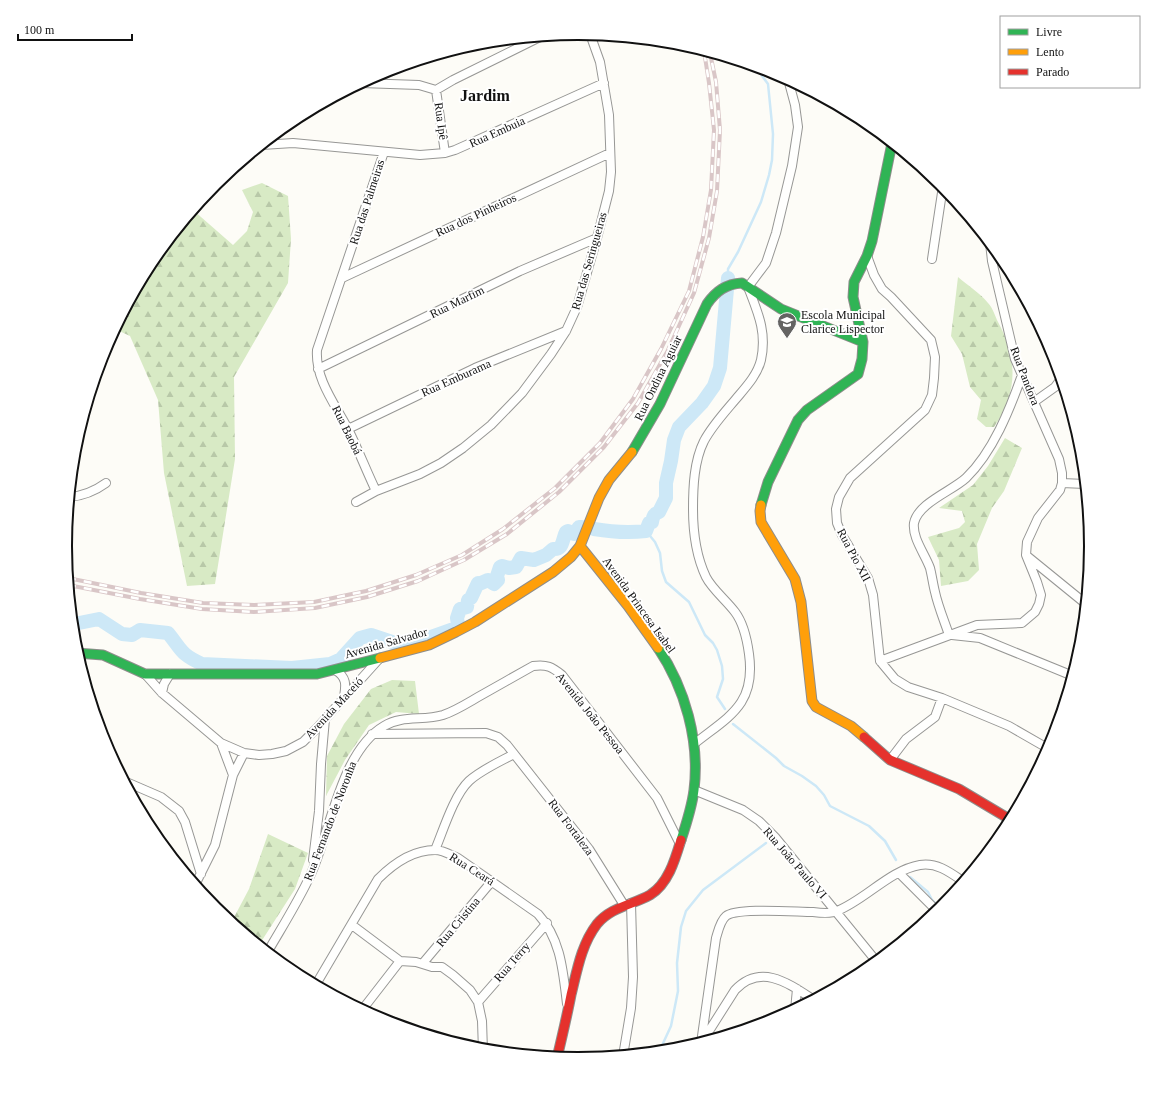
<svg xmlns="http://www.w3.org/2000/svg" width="1156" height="1093" font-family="'Times New Roman',serif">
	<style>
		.forest { fill: url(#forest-firs) }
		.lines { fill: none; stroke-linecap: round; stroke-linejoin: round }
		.stream { stroke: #cde8f7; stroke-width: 2.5 }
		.river { stroke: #cde8f7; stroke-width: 14 }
		.street-casing { stroke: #979795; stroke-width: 10 }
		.fast-casing { stroke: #8e8d8b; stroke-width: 11 }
		.slow-casing { stroke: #8e8d8b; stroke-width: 11 }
		.jam-casing { stroke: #8e8d8b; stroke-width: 11 }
		.street { stroke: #fffffe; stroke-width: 8 }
		.fast { stroke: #30b455; stroke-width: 9 }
		.slow { stroke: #ff9f0a; stroke-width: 9 }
		.jam { stroke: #e5322d; stroke-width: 9 }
		.rail-casing { stroke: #d9c6c7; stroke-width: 4 }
		.rail { stroke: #fff; stroke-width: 2.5; stroke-dasharray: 8; stroke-linecap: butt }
		.labels { text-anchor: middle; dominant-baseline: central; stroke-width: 4; stroke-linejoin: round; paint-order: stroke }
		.street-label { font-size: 12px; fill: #111; stroke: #fff }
		.poi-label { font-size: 12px; fill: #111; stroke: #fff; text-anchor: start }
		.district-label { font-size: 16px; font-weight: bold; fill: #111; stroke: #fff }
		.rim { fill: none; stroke: #111; stroke-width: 2 }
	</style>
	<defs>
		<pattern id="forest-firs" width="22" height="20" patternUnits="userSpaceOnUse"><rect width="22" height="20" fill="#d8eac5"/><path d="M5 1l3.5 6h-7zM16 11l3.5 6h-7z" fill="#b8c8a8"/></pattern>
	</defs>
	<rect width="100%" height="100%" fill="#fdfcf7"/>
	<!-- forest -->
	<path class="forest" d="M262,183l26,13 3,43 -3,44 -54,94 1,82 -20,125 -28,2 -23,-113 -6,-73 -28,-64 -15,-7 36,-68 42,-51 40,35 14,-14 6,-19 -11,-22z
		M958,277c9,8 22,16 30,26 5,5 7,13 10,19 20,37 20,70 -4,105h-8l-9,-8 4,-19 -11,-13 -8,-33 -11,-18z
		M1005,438l17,10 -18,43 -12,17 -15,36 2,26 -11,11 -27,5 -2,-26 -11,-23 31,-9 6,-6 -3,-11 -23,-3 34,-23 15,-19z
		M392,680l23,1 4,33 -23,-2 -27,13 -24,35 -19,36 1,-40 17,-32 27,-35z
		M268,834l40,19 -13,36 -36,56 -28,-22 18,-34z"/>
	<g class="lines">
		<!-- stream -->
		<path class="stream" d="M728,278v-9l10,-17 23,-50 8,-27 3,-15 1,-26 -5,-50 -8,-11 -3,-6
			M646,531l9,11 5,11 2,18 4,11 23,20 16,33 8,8 4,7 5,16 1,13 -6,18 8,12
			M733,724l43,34 8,8 18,10 14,10 8,9 6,11 39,20 16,15 11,19
			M910,877l18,15 4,8 9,9
			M659,1052l12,-26 7,-35 -1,-28 4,-36 5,-16 17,-21 63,-47"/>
		<!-- river -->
		<path class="river" d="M594,529c18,3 35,4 52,2l3,-8 3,-1c1,-6 2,-8 7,-10l7,-14v-15l5,-22 3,-21 5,-13 23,-24 12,-17 6,-18 8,-90
			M72,623h7l20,-4 23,15 10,1 8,-5 28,3c14,17 12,21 34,31l90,4 38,-4 11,-5 19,-21 11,-3 27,9 27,-5 31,-11 2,-3 -1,-7 3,-9 7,-2 1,-7 3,-2 7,-15 1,1 9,-4 6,4 4,-4 -1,-4 3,-9 2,-1 7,2 7,-1 5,-9 13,2 12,-5 7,-6c11,1 9,-10 13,-17l2,-1 6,3 5,-7h3"/>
		<defs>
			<path id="street" d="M361,83l58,2 17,5 17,-10 87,-43
				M436,90l9,63
				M262,145l31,-2 127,12 25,-2 10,-3 18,-8 131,-59
				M867,256l7,19 8,14 9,8 40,43 4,17 -1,21 -2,17 -7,15 -75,68 -11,19 -3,12 1,14 5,12 26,43 5,17 7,66 15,18 13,8 34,11 67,28 40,23
				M932,259l11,-73
				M342,278l268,-125
				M318,369l202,-98 77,-33
				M1034,402l21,-15 6,-8
				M348,429l127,-61 91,-37
				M1062,483l23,1
				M376,491c-10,-21 -18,-42 -28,-62 -13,-25 -33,-50 -31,-79l67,-198
				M69,497c14,-1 26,-6 37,-14
				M356,502l20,-11 44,-17 21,-11 22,-15 28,-23 31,-32 29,-39 15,-23 11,-24 20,-69 12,-47 2,-19 -2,-57 -9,-53 -10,-28
				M1027,556l59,48
				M949,635c-5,-15 -11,-29 -14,-43 -2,-8 -3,-16 -5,-24 -5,-14 -18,-30 -16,-45 4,-20 38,-32 52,-45 27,-26 44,-69 56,-103
				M952,635l28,3 93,38
				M880,661l97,-36 45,-2 13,-11 4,-8 2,-9 -4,-13 -11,-27 1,-13 11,-24 22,-28 2,-7v-10l-3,-14 -44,-100 -23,-98 -2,-18
				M335,670c12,7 11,15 9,27
				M145,674l17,19 59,50 23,10 15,2 13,-1 14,-3 17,-9 14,-14 62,-69
				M162,693l2,-9 6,-10
				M372,734l114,-1 12,4 9,8 82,104 35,56
				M221,743l12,32
				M694,744c35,-28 62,-39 55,-90 -2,-15 -5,-30 -14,-42 -9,-12 -23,-23 -29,-35 -10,-21 -13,-45 -13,-68 0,-22 1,-48 11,-68 8,-15 20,-28 31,-41 10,-12 22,-24 26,-40 6,-28 -3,-47 -13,-73l18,-24 10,-30 16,-67 6,-39 -3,-22 -7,-26
				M890,760l16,-21 29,-22 7,-19
				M124,781l37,16 18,14 6,11 16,52
				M694,790l49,20 16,11 16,16 102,125
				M435,850c8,-19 19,-55 34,-69 12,-11 30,-19 45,-27
				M313,860l6,-49 2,-47 4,-45
				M899,873l39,39
				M195,885l20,-40 18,-70 11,-22
				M352,925l48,36
				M267,953c15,-26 31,-51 43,-77 21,-44 30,-124 74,-150 18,-11 39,-5 59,-11 12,-4 23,-11 35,-18 18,-10 37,-21 55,-31 14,-2 19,1 29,9l95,123 23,46
				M423,963l69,-82
				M315,986l63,-107c15,-15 34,-29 57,-29 8,0 16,5 23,8l80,56c23,25 25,57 29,90
				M478,1002l69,-79
				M362,1010l38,-49 16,1 16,5h10l11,8 17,15 8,12 4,19 1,30
				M795,1010l2,-21
				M702,1042l33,-52c26,-27 53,-7 79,10
				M701,1043l15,-105c2,-6 4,-17 10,-22 11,-9 70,-4 87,-4 8,1 18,2 24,-1 28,-11 53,-41 83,-46 17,-3 31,8 44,17
				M623,1056l8,-48 2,-31 -2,-74"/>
			<path id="fast" d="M632,452l28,-48 47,-100c9,-13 19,-20 35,-21l39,26 82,33
				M761,505l7,-23 30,-62 9,-10 51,-36 4,-15 1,-17 -10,-45 1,-15 13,-26 5,-15 20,-98
				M658,648c27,40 42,93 36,142 -2,16 -8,35 -13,50
				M76,653l27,2 42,19h172l63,-16"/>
			<path id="slow" d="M761,505l-1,6 1,11 34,57 6,23 11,99 4,6 35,19 13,11
				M580,546l48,60 30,42
				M380,658l49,-13 27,-13 19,-10 78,-50 18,-15 9,-11 19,-48 10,-18 23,-28"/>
			<path id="jam" d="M864,737l26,23 69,29 52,31
				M557,1058c5,-21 10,-42 14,-63 6,-24 10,-50 26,-71 14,-17 35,-19 53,-29 18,-11 25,-35 31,-55"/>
		</defs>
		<!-- street casing -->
		<use href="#street" class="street-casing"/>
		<!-- fast casing -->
		<use href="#fast" class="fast-casing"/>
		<!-- slow casing -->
		<use href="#slow" class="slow-casing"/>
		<!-- jam casing -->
		<use href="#jam" class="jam-casing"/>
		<!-- street -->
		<use href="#street" class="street"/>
		<!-- fast -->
		<use href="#fast" class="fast"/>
		<!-- slow -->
		<use href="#slow" class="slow"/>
		<!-- jam -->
		<use href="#jam" class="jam"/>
		<defs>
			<path id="rail" d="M68,578l73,15 62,10 51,2 60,-3 52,-11 50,-16 46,-20 41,-26 52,-41 45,-45 33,-44 28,-50 28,-58 14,-54 8,-47 3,-60 -5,-47 -5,-32
				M68,585l72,14 62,10 52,3 61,-4 52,-11 51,-16 46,-21 43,-26 52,-42 45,-45 34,-44 29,-51 27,-59 15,-55 8,-47 3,-61 -4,-48 -6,-29"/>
		</defs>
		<!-- rail casing -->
		<use href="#rail" class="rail-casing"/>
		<!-- rail -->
		<use href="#rail" class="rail"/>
	</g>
	<!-- icons -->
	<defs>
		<symbol id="school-pin" viewBox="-11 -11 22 30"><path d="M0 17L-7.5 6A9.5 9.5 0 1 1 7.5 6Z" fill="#646362" stroke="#fff"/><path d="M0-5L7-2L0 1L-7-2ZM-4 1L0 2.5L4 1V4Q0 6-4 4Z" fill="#fff"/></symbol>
	</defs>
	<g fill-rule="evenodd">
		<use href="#school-pin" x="776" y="311" width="22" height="30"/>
	</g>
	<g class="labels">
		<!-- street labels -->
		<g class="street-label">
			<text transform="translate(441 121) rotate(82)">Rua Ipê</text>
			<text transform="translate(497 132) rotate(-24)">Rua Embuia</text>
			<text transform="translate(367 202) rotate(-72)">Rua das Palmeiras</text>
			<text transform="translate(476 215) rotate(-25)">Rua dos Pinheiros</text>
			<text transform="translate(589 261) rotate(-74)">Rua das Seringueiras</text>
			<text transform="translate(457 302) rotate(-26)">Rua Marfim</text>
			<text transform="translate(1025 376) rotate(69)">Rua Pandora</text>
			<text transform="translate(456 378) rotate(-24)">Rua Emburama</text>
			<text transform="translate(658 378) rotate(-64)">Rua Ondina Aguiar</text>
			<text transform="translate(347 430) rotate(64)">Rua Baobá</text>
			<text transform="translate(854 555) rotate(62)">Rua Pio XII</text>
			<text transform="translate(639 605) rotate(54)">Avenida Princesa Isabel</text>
			<text transform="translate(386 643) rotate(-16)">Avenida Salvador</text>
			<text transform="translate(334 708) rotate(-47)">Avenida Maceió</text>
			<text transform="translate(590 713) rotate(51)">Avenida João Pessoa</text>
			<text transform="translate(330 821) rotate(-69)">Rua Fernando de Noronha</text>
			<text transform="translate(571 827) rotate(53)">Rua Fortaleza</text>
			<text transform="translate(795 863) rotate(49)">Rua João Paulo VI</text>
			<text transform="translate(472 869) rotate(32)">Rua Ceará</text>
			<text transform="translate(458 922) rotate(-50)">Rua Cristina</text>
			<text transform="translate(512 962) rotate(-49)">Rua Terry</text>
		</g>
		<!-- poi labels -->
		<g class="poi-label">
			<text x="801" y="315">Escola Municipal<tspan x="801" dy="14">Clarice Lispector</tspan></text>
		</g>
		<!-- district labels -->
		<g class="district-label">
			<text x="485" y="95">Jardim</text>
		</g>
	</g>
	<!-- crop -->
	<path d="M0 0H1156V1093H0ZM72 546a506 506 0 1 1 1012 0a506 506 0 1 1-1012 0Z" fill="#fff" fill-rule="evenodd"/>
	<path class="rim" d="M72 546a506 506 0 1 1 1012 0a506 506 0 1 1-1012 0Z"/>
	<!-- legend -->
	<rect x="1000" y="16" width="140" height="72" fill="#ffffff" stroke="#a0a0a0"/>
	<rect x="1008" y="29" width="20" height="6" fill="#30b455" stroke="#a0a0a0"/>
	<text x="1036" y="36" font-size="12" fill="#111111">Livre</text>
	<rect x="1008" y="49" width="20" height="6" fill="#ff9f0a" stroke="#a0a0a0"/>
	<text x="1036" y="56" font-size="12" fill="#111111">Lento</text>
	<rect x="1008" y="69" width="20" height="6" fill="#e5322d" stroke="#a0a0a0"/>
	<text x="1036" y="76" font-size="12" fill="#111111">Parado</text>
	<!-- scale -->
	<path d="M18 34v6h114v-6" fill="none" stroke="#111111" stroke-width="2"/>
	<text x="24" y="34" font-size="12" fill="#111111" stroke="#ffffff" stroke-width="3" paint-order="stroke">100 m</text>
</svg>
